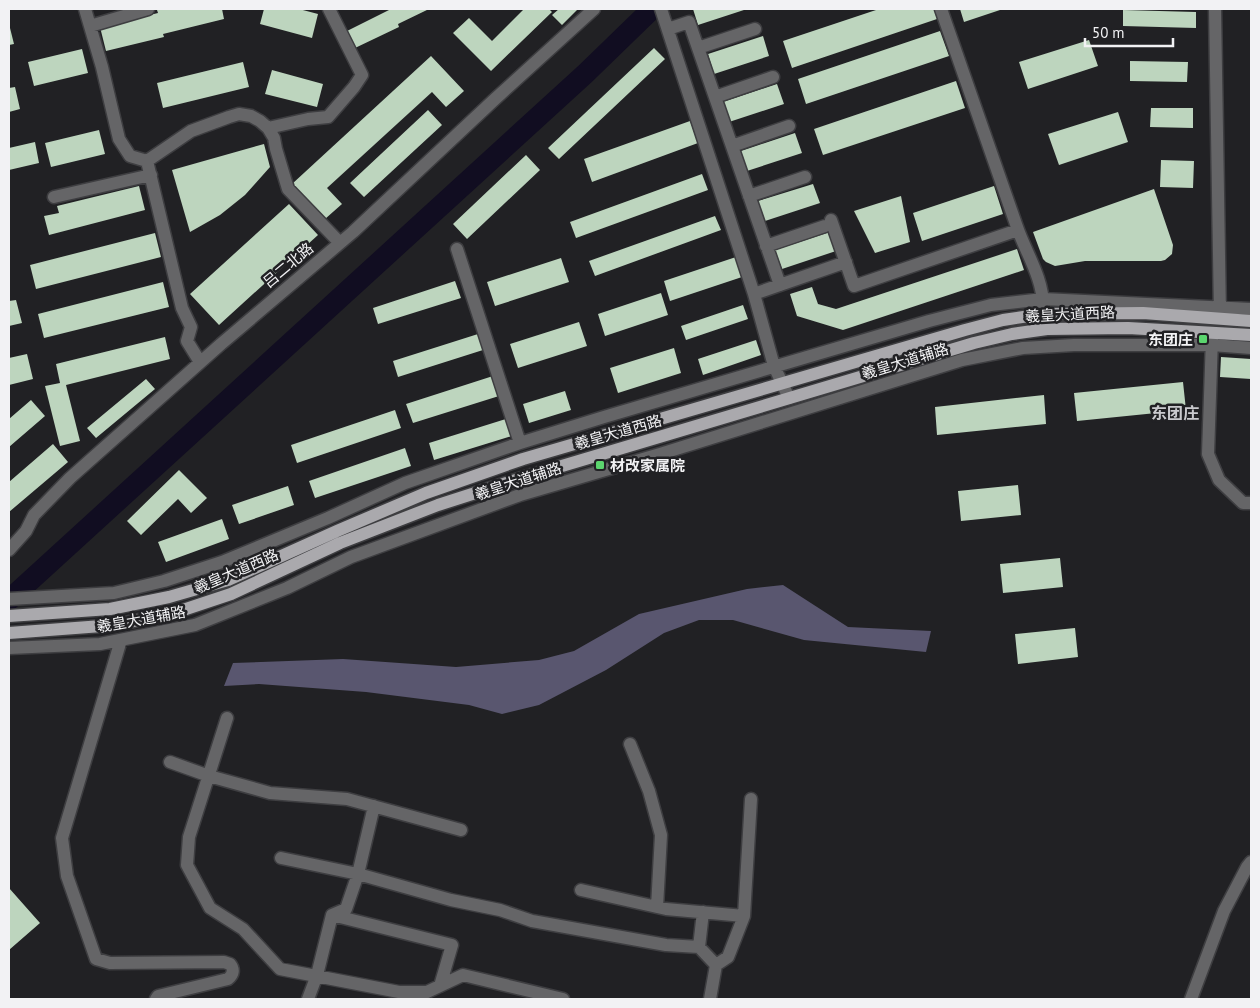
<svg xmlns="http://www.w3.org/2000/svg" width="1260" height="1008" font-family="'PT Sans','Noto Sans SC',sans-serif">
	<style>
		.forest { fill: #59566f }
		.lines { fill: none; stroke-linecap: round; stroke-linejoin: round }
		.river { stroke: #110d21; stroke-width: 21 }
		.building { fill: #bdd5be }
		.minor-casing { stroke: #3e3e41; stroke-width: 15 }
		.major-casing { stroke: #3e3e41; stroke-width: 15 }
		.minor { stroke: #656567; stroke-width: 12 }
		.major { stroke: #aaa9ad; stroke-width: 12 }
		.poi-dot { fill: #5bd56e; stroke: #212124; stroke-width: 2 }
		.labels { text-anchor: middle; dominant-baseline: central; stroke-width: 5; stroke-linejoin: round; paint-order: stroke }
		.street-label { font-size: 15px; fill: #f2f2f4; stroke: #212124 }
		.poi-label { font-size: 15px; font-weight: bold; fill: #f2f2f4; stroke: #212124; text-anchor: end }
		.neighbourhood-label { font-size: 16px; font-weight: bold; fill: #cacace; stroke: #212124 }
	</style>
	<rect width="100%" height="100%" fill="#212124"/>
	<!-- forest -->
	<path class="forest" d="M783,585l65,42 83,4 -5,21 -122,-12 -71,-20h-34l-35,13 -58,37 -67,35 -37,9 -33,-9 -103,-13 -107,-8 -35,2 9,-23 110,-4 113,8 83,-7 35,-9 65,-37 108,-25z"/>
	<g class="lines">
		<!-- river -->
		<path class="river" d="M9,600l576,-526 67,-65"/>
	</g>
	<!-- building -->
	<path class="building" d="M160,9h62l2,10 -61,15 1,3 -58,14 -6,-24 58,-14 -1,-3z
		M264,9h35l19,5 -6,24 -52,-14z
		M388,9h41l-31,15 1,3 -44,21 -8,-17 42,-21z
		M524,9h25l3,3 -61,59 -38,-38 16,-15 23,23z
		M559,9h19l-16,16 -10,-10z
		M693,9h54l-49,16z
		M879,9h55l3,10 -145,49 -9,-27z
		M960,9h43l-39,13z
		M1123,10l73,2v16l-73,-2z
		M9,24l5,20 -5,1z
		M940,31l9,25 -143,48 -8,-25z
		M763,36l6,20 -55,18 -6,-20z
		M1089,40l9,26 -70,23 -9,-27z
		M654,48l11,11 -106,100 -11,-11z
		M82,49l6,24 -54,13 -6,-24z
		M431,56l33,35 -18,16 -14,-15 -105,96 15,16 -17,15 -33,-35z
		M1130,61l58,1 -1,20 -57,-1z
		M243,62l6,25 -86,21 -6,-25z
		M272,70l51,14 -6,23 -52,-13z
		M956,81l9,27 -142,47 -9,-26z
		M777,84l7,20 -55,18 -6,-20z
		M15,87l5,22 -11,3v-24z
		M1151,108h42v20l-43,-1z
		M428,110l14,15 -78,72 -14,-14z
		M1118,112l10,30 -69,23 -11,-31z
		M690,121l8,22 -106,39 -8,-23z
		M99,130l6,24 -54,13 -6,-24z
		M795,133l7,20 -55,18 -6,-20z
		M35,142l4,21 -30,7v-22z
		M264,144l6,23 -25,28 -25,20 -30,17 -18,-62z
		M526,155l14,15 -73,69 -14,-15z
		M1161,160l33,1 -1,27 -33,-1z
		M702,174l6,16 -132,48 -6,-16z
		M813,184l7,19 -55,18 -7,-20z
		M139,186l6,24 -96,25 -5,-19 15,-3 -2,-7z
		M994,186l9,28 -81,27 -9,-28z
		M1154,189l19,56 -1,9 -7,6 -4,1h-76l-30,5 -9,-4 -3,-3 -10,-27z
		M901,196l9,46 -35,11 -21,-42z
		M289,204l29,31 -99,90 -29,-31z
		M715,216l6,14 -126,46 -6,-15z
		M830,232l6,19 -54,18 -7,-19z
		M155,233l6,24 -125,32 -6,-24z
		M1017,249l7,21 -181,60 -46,-14 -7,-22 22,-7 6,17 18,5z
		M736,257l6,20 -72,24 -6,-20z
		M561,258l8,24 -74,24 -8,-24z
		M455,281l6,17 -83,26 -5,-16z
		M163,282l6,25 -125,31 -6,-24z
		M661,293l7,22 -63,21 -7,-22z
		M16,300l6,23 -13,3v-25z
		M743,305l5,14 -62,21 -5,-14z
		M579,322l8,24 -69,22 -8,-24z
		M478,334l5,16 -85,27 -5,-16z
		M165,337l5,22 -104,26 14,56 -20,5 -15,-60 15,-3 -4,-19z
		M756,340l5,15 -58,20 -5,-16z
		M674,348l7,25 -63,20 -8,-25z
		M27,354l6,25 -24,6v-27z
		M1221,357l30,2v20l-31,-2z
		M493,376l6,20 -86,27 -7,-19z
		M146,379l9,10 -59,49 -9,-10z
		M1183,382l3,28 -109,11 -3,-28z
		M565,391l6,19 -42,13 -6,-19z
		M1044,395l2,29 -109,11 -2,-28z
		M31,400l14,16 -36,31v-28z
		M395,410l6,18 -104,35 -6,-18z
		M509,418l6,17 -81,25 -5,-17z
		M53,444l15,18 -59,50v-30z
		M405,448l6,18 -96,32 -6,-17z
		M179,470l28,28 -16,15 -13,-14 -37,36 -14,-14z
		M1018,485l3,30 -60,6 -3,-30z
		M288,486l6,19 -55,19 -7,-19z
		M222,519l7,20 -63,23 -8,-20z
		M1060,558l3,29 -60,6 -3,-29z
		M1075,628l3,29 -60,7 -3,-30z
		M9,888l31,35 -31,27z"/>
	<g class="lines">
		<defs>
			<path id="minor" d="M85,9l17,58 17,72 11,17 17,5 35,147 9,19 -4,14 13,21
				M661,9l93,285 20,72 15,32
				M941,9c25,72 50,145 76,218 9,26 26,51 26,79
				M1215,9l5,307
				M90,26l58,-17
				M668,29l21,-7 91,263
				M698,48l57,-19
				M715,97l58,-20
				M268,128l40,-9 20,-2 26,-30 8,-12 -33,-66
				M732,146l57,-20
				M147,161l44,-30 38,-14 10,-3 12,2 9,5 8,7 6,10 2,11 12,40 52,54
				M749,196l56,-19
				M54,197l97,-22
				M831,220l23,66 164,-56
				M766,246l59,-20
				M457,249l63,194
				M754,294l92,-32
				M1212,338l-4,116 11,26 24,23h8
				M9,550l17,-19 8,-16 36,-37 151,-134 132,-112 142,-133 99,-90
				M9,599l105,-6 50,-12 58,-19 106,-44 77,-35 115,-40 84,-26 325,-96 62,-16 52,-6 208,10
				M121,640l-59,198 5,38 29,83 14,4 114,-1 6,2c4,5 4,10 -2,15l-70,17 -2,3
				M9,648l91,-4 95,-19 92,-37 64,-31 169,-62 140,-41 302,-94 61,-12 51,-3h138l39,3
				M227,718l-38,119 -2,28 23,43 33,21 37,40 119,23h28l36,-17 100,24
				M630,744l19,47 12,44 -4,72
				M170,762l39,14 61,17 77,6 114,31
				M281,858l77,16 93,26 49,10 32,11 134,24 33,2
				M581,890l85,19 78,7
				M703,912l-4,35 17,18
				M332,915l120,30 -12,41
				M332,915l14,-6 12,-35 16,-68
				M308,999l9,-24 15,-60
				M710,999l6,-34 12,-8 16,-41 7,-117
				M1191,999l33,-88 23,-44 4,-5"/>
			<path id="major" d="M9,616l101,-7 59,-12 59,-17 109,-49 89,-38 97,-34 442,-129 38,-10 40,-6 100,-1 108,8
				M9,633l106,-8 62,-13 54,-18 109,-51 98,-38 87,-28 449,-134 38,-9 35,-5 81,-1 123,7"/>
		</defs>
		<!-- minor casing -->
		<use href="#minor" class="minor-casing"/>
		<!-- major casing -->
		<use href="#major" class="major-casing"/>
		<!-- minor -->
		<use href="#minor" class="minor"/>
		<!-- major -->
		<use href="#major" class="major"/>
	</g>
	<!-- markers -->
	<g class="poi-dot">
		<rect x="1198" y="334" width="10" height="10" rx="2.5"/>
		<rect x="595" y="460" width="10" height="10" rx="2.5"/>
	</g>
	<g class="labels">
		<!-- street labels -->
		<g class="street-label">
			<text transform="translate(288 265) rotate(-40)">吕二北路</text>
			<text transform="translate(1070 314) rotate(-3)">羲皇大道西路</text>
			<text transform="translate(905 361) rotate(-17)">羲皇大道辅路</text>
			<text transform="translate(618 432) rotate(-16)">羲皇大道西路</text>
			<text transform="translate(518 481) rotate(-18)">羲皇大道辅路</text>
			<text transform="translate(236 571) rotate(-23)">羲皇大道西路</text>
			<text transform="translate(141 619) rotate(-10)">羲皇大道辅路</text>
		</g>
		<!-- poi labels -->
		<g class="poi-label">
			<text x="1193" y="339">东团庄</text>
			<text x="610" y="465" text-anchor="start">材改家属院</text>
		</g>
		<!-- neighbourhood labels -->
		<g class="neighbourhood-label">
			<text x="1175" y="413">东团庄</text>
		</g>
	</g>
	<!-- border -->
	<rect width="1260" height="1008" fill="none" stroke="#f2f2f4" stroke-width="20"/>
	<!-- scale -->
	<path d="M1085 38v8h88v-8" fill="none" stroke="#f2f2f4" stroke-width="2.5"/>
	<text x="1092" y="38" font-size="15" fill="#f2f2f4" stroke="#212124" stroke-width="4" paint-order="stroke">50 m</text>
</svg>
